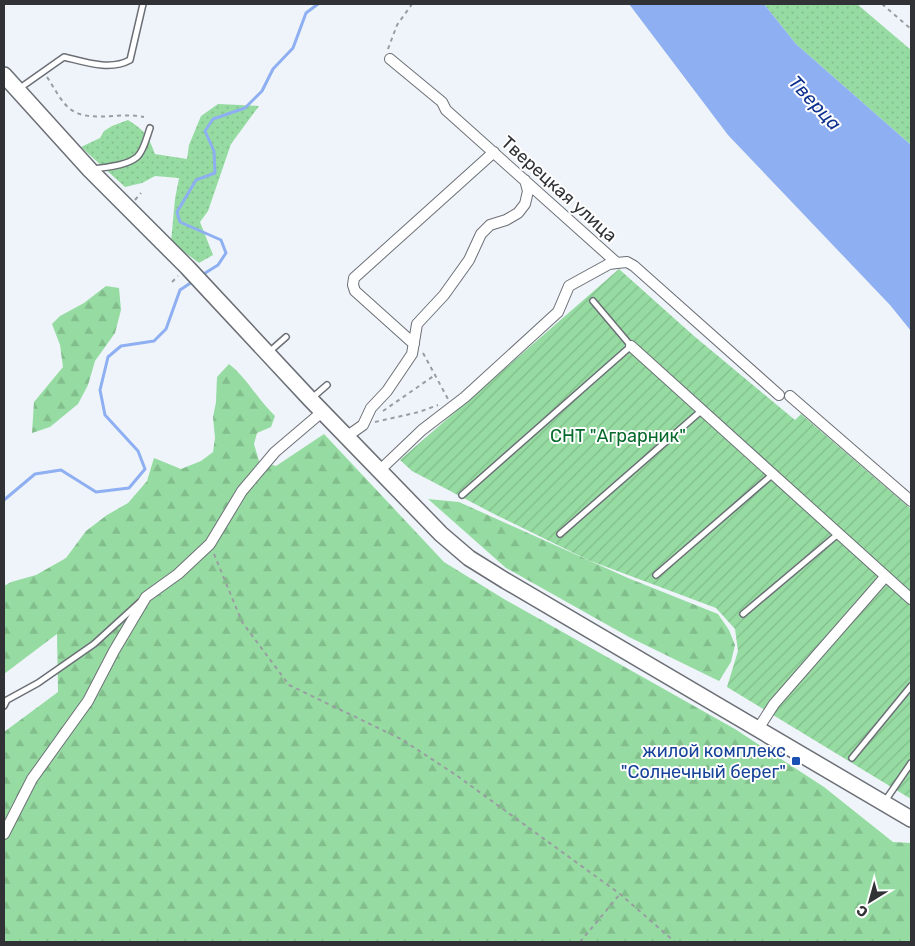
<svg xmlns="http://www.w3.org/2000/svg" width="915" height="946" font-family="Rubik,sans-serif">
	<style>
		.grass { fill: url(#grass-dots) }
		.forest { fill: url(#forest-firs) }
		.garden { fill: url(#garden-furrows) }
		.water { fill: #8eaff1 }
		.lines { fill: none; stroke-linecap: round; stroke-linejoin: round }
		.stream { stroke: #8eaff1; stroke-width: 3 }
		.lane-casing { stroke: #6c7076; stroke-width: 8 }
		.street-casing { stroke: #6c7076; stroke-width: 12 }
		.secondary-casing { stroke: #6c7076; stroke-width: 18 }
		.path { stroke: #999da1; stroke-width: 2; stroke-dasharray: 4 4; stroke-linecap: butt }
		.lane { stroke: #fff; stroke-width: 5 }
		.street { stroke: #fff; stroke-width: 10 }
		.secondary { stroke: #fff; stroke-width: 15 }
		.transit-dot { fill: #1a4fb4; stroke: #fff; stroke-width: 2 }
		.labels { text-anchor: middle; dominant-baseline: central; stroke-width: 4; stroke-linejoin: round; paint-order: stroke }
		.street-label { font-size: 18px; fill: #303235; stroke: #fff }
		.park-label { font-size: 18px; fill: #066a2c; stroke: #fff }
		.transit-label { font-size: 18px; fill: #164399; stroke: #fff; text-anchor: end }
		.water-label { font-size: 19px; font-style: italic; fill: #0d318e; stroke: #fff }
	</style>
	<defs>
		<pattern id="grass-dots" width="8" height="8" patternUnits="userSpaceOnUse" patternTransform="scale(1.25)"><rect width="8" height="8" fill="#96dca2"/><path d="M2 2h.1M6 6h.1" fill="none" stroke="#82bd8c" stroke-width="1.8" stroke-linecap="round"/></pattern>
		<pattern id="forest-firs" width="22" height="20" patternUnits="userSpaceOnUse" patternTransform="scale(1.25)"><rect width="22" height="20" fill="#96dca2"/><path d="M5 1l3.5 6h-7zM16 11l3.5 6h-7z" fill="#82bd8c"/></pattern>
		<pattern id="garden-furrows" width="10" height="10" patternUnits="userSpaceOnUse" patternTransform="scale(1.25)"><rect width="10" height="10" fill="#96dca2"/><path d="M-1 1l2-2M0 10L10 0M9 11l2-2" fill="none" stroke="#82bd8c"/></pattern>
	</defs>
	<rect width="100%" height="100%" fill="#eff4fa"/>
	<!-- grass -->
	<path class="grass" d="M764,4h93l54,46v95l-115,-101z
		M218,104l41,2 -28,38 -23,67 -8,11 13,33 -14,8 -28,-21 4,-43 4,-21 -24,-2 -13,7 -17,4 -44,-40 19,-9 4,-7 8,-5 16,-6c17,11 20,15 27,34l32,5 2,-14 12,-29z"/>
	<!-- forest -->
	<path class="forest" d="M106,286l13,2 2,22 -6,23 -20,28 -7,24 -10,19 -28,23 -18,6 2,-31 29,-35 -3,-22 -8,-21 8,-8 24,-13z
		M229,364c18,14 29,36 46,52l-4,11 -14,6 -3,11 5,17 17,5 48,-32 120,128 60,37 231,130 89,58 69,55 18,1v99h-907v-210l54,-40 -1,-58 -53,40v-88l7,-4 25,-7 30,-17 20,-27 21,-16 21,-12 19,-22 7,-23 27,11 20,-8 12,-9 2,-14 -2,-21 3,-15 1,-25z
		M428,499l31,3 169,76 90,36 11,16 6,15 -4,17 -12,19 -90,-44 -123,-69z"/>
	<!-- garden -->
	<path class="garden" d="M619,269l75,67 101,84 6,-6 110,95v290l-184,-112 11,-36 -3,-22 -19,-21 -128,-48 -92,-45 -84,-44 -12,-11z"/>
	<!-- water -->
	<path class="water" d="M629,4h135l32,40 115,101v186l-21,-26 -162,-170z"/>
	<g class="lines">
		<!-- stream -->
		<path class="stream" d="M202,275l16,-10 8,-12 -5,-13 -41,-18 -3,-10 19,-32 19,-7 -1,-22 -9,-20 8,-12 32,-11 17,-17 11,-22 20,-21 13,-35 12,-9
			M4,500l31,-26 26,-4 35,22 33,-4 16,-19 -7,-18 -33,-36 -5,-25 8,-33 13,-11 33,-5 12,-12 14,-39 15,-10"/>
		<defs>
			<path id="lane" d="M20,88l44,-31c21,5 46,14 66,3l13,-56
				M94,169c13,-2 32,-3 43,-12 7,-6 10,-21 13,-29
				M269,352l17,-15
				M312,398l15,-13
				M462,495l169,-149 -38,-45
				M560,534l141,-123
				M656,575l117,-101
				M743,614l95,-80
				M4,706l3,-6 31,-17 56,-39 46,-42
				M852,758l59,-72
				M885,801l26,-38"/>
			<path id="street" d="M390,59l52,43 4,8 171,153 10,-1 7,4 145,129
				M414,344l-59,-53 -2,-6 1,-7 140,-126
				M631,346l280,253
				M790,396l121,105
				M346,437l17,-12 8,-17 16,-17 25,-37 5,-30 27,-29 25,-35 12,-26 9,-9 16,-5 12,-7 7,-9 3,-13 -3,-11
				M379,471l43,-41 43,-33 93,-85 11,-26 40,-22 8,-1
				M758,729l16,-25 111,-127
				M4,834l28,-55 56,-78 26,-50 32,-54 32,-23 32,-30 32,-53 33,-39 47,-40"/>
			<path id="secondary" d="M4,75l86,95 97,97 123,132 131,135 28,24 37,23 405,238"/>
		</defs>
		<!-- lane casing -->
		<use href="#lane" class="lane-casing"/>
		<!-- street casing -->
		<use href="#street" class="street-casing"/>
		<!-- secondary casing -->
		<use href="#secondary" class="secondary-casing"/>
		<!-- path -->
		<path class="path" d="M882,4l29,25
			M388,49l9,-24 15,-21
			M47,77c6,9 11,19 18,27 18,22 53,7 79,13
			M135,200l6,-7
			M172,282l6,-6
			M423,353l25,46
			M383,411l52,-36
			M375,422l44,-10 19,-7
			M214,554l28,68 47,63 112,54 55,36 164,119 55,48
			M580,942l40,-48"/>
		<!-- lane -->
		<use href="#lane" class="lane"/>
		<!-- street -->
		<use href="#street" class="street"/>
		<!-- secondary -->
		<use href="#secondary" class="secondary"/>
	</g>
	<!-- markers -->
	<rect class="transit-dot" x="791" y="756" width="10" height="10" rx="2.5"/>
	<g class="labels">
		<!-- street labels -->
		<g class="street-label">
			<text transform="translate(559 189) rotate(42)">Тверецкая улица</text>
		</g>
		<!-- park labels -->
		<g class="park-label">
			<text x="618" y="436">СНТ "Аграрник"</text>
		</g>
		<!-- transit labels -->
		<g class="transit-label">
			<text x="786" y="751">жилой комплекс<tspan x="786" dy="21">"Солнечный берег"</tspan></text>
		</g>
		<!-- water labels -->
		<g class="water-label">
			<text transform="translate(815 103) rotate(47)">Тверца</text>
		</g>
	</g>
	<!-- border -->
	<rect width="915" height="946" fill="none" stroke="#303235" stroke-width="10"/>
	<!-- north arrow -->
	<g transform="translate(870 901) rotate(217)" stroke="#ffffff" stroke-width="4" paint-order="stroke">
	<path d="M0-4L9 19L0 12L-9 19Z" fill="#303235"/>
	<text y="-8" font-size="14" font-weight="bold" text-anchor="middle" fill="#303235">С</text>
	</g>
</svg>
